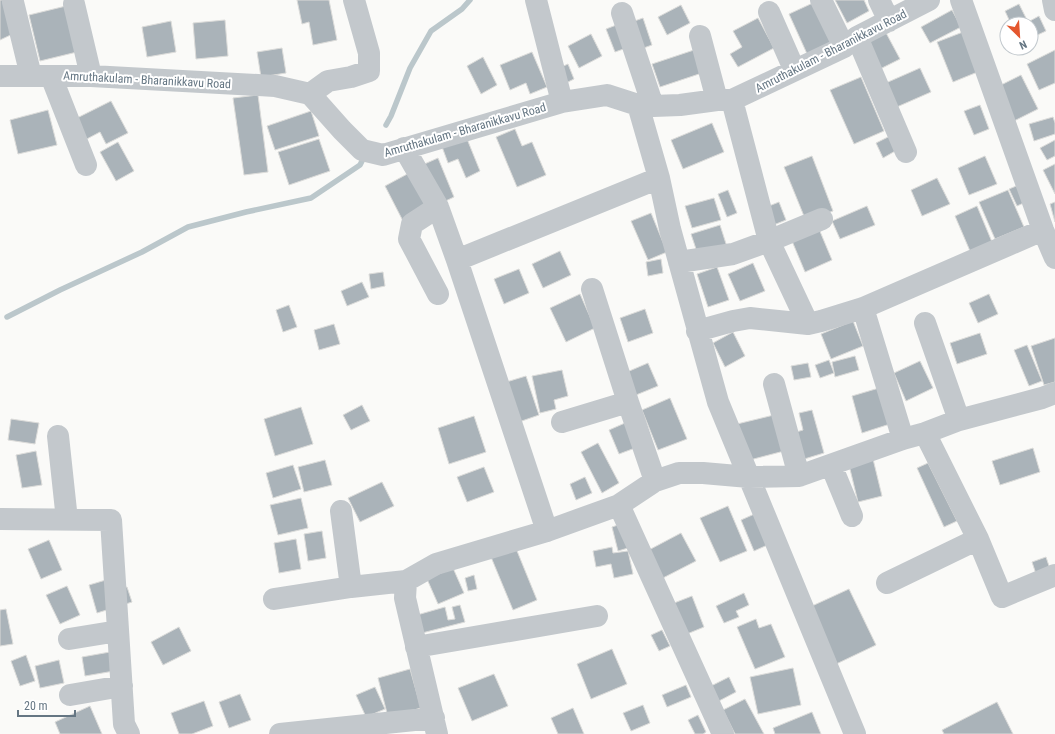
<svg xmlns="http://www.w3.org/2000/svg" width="1055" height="734" font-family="'Roboto Condensed',sans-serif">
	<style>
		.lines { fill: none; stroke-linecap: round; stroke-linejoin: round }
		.stream { stroke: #bbc7cb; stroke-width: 5.5 }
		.building { fill: #aab3b9; stroke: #dcdcda }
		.minor { stroke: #c3c8cc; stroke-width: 22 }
		.labels { text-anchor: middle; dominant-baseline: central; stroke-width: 4; stroke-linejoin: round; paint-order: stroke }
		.street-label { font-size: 12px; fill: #657683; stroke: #fff }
	</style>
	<rect width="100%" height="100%" fill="#fafaf8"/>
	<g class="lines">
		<!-- stream -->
		<path class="stream" d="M386,125l5,-9 19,-48 21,-37 31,-22 8,-9
			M7,317l53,-27 82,-38 46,-25 58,-15 65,-14 49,-33 2,-4"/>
	</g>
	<!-- building -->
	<path class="building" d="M0,0h3l14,32 -17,8z
		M297,0h32l8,40 -24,5 -4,-23 -7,2z
		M835,0h29l5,11 -22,12z
		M815,2l19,42 -26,12 -19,-42z
		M1019,4l9,18 11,-6 7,15 -15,7v-14h-20l-6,-13z
		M681,5l9,18 -23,12 -9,-18z
		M66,6l11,46 -37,9 -11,-46z
		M952,10l9,17 -31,16 -9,-16z
		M643,18l9,27 -14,5 -9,-27z
		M758,18l16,30 -36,19 -8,-13 12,-7 -9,-16z
		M225,20l3,36 -32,3 -3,-36z
		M171,21l5,31 -29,5 -5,-30z
		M619,24l10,23 -14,5 -9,-23z
		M885,31l15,28 -26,13 -14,-28z
		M963,32l17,39 -27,11 -16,-40z
		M591,34l11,22 -23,12 -11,-22z
		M282,48l4,25 -25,4 -4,-25z
		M694,50l8,23 -42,14 -8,-23z
		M1055,50v33l-16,7 -12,-26z
		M532,52l15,35 -17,7 -4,-11 -16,7 -10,-25z
		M483,57l14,28 -16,9 -14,-28z
		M568,64l6,15 -8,4 -7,-15z
		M920,68l11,24 -41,18 -11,-24z
		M1021,75l17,34 -24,12 -17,-34z
		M861,77l23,54 -30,13 -24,-54z
		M258,95l10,77 -24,3 -11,-77z
		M111,101l17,32 -22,11 -6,-12 -17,9 -10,-21z
		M980,105l9,24 -15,6 -10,-24z
		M48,110l9,35 -39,9 -8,-34z
		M311,111l8,25 -44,14 -8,-24z
		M1053,117l2,6v11l-21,7 -5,-17z
		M712,123l12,29 -41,17 -12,-29z
		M515,129l7,17 10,-4 14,33 -29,12 -21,-50z
		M465,134l15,37 -14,7 -8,-19 -10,4 -7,-19z
		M890,136l7,14 -14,8 -7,-15z
		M319,139l11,32 -41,14 -11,-33z
		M1055,140v16l-8,4 -7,-12z
		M118,142l16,29 -18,10 -16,-29z
		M812,156l21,55 -27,10 -22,-54z
		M985,156l12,28 -28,11 -11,-27z
		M438,158l16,39 -17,8 -17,-39z
		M1055,164v30l-12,-24z
		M411,172l18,35 -26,14 -18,-35z
		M937,178l13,26 -28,12 -11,-26z
		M1021,184l7,17 -11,5 -8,-17z
		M728,190l9,23 -10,4 -9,-23z
		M1008,190l16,37 -29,12 -16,-37z
		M714,198l7,22 -29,8 -7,-22z
		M779,202l7,18 -15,6 -7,-18z
		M1055,202v20l-5,-18z
		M867,206l8,19 -35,14 -8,-18z
		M977,206l15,36 -22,9 -15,-35z
		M651,213l16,39 -19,8 -17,-39z
		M720,225l8,25 -29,8 -8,-24z
		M819,229l13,31 -27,12 -13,-31z
		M560,251l11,24 -28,13 -11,-24z
		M661,259l2,14 -15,3 -2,-14z
		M753,263l12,28 -25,10 -12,-27z
		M717,267l12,33 -21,7 -11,-33z
		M519,269l10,24 -25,11 -10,-25z
		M383,272l2,14 -14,3 -2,-15z
		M362,282l7,15 -22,9 -6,-15z
		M580,294l15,34 -29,14 -16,-34z
		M989,294l9,20 -20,9 -9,-20z
		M289,305l8,22 -14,5 -7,-22z
		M645,309l8,24 -25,9 -8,-24z
		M853,321l10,25 -32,13 -10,-25z
		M334,324l6,20 -21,6 -5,-20z
		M733,332l12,24 -20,11 -12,-24z
		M980,333l7,21 -30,10 -7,-21z
		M1055,338v44l-11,3 -13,-39z
		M1027,345l15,36 -13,5 -15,-36z
		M855,356l4,14 -24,7 -3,-15z
		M829,360l5,13 -14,5 -5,-13z
		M920,361l13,27 -27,13 -12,-28z
		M648,363l10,23 -22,9 -9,-23z
		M808,363l3,14 -17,3 -3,-14z
		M562,370l6,26 -14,4 2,9 -16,4 -8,-37z
		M526,376l13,39 -23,8 -13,-40z
		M879,388l11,36 -28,9 -10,-37z
		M670,398l17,41 -29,11 -16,-40z
		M362,405l8,16 -19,9 -8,-15z
		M301,407l12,37 -38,12 -11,-37z
		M812,410l12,43 -23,7 -8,-27 10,-3 -4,-17z
		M778,414l10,36 -42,11 -9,-37z
		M474,416l12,36 -37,12 -11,-36z
		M11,419l28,4 -4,21 -27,-4z
		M625,423l10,25 -16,6 -10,-24z
		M598,443l21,40 -17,10 -21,-41z
		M1033,448l7,24 -40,13 -8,-24z
		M36,451l6,34 -20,3 -6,-33z
		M873,459l9,37 -24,6 -9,-37z
		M325,460l7,25 -28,7 -6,-25z
		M928,463l29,58 -13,6 -27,-59z
		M293,465l8,24 -28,9 -7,-25z
		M484,467l10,25 -27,10 -10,-25z
		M585,477l7,16 -16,7 -6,-16z
		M382,482l12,24 -34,16 -12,-24z
		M301,498l7,30 -30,7 -8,-30z
		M728,506l19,45 -27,11 -20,-44z
		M759,512l13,31 -18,8 -13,-31z
		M621,524l7,24 -10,3 -6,-24z
		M322,531l4,27 -18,3 -4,-27z
		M681,533l15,28 -37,19 -14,-28z
		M296,539l5,30 -22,4 -5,-30z
		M49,540l13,30 -21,9 -13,-30z
		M515,546l22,54 -24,10 -22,-53z
		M612,547l1,6 15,-2 5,23 -19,4 -3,-14 -15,3 -3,-16z
		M1046,557l5,15 -14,5 -5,-15z
		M453,568l11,25 -26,11 -11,-25z
		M474,575l3,14 -9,2 -3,-13z
		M116,577l4,12 7,-2 5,15 -35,11 -8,-28z
		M67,586l13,29 -20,9 -14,-29z
		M849,589l27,56 -44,21 -20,-60z
		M744,593l5,12 -13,6 3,6 -15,6 -8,-17z
		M692,596l12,31 -22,9 -13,-31z
		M460,605l5,17 -43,11 -5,-18 28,-8 3,13 7,-1 -3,-12z
		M6,609l7,35 -13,2v-36z
		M756,619l3,9 12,-4 14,33 -30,12 -18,-42z
		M179,627l12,24 -28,14 -12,-23z
		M662,630l8,16 -11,5 -8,-16z
		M612,649l15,35 -36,15 -14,-35z
		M110,652l4,19 -29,5 -3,-19z
		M26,655l9,26 -15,5 -9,-25z
		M59,660l5,23 -24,5 -5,-22z
		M793,668l8,37 -43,9 -8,-37z
		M410,669l11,39 -33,9 -10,-39z
		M494,674l14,32 -36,15 -14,-33z
		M729,677l7,15 -19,10 -8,-15z
		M686,685l5,12 -24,10 -5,-12z
		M375,687l10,22 -19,8 -10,-22z
		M240,694l11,26 -22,8 -10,-26z
		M745,699l19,35h-29l-12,-24z
		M204,701l9,25 -21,8h-13l-8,-21z
		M997,702l16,32h-69l-2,-4z
		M643,705l7,18 -19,8 -8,-18z
		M90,706l12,28h-42l-5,-12z
		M573,708l11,26h-26l-7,-16z
		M812,712l9,22h-46l-2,-6z
		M698,715l8,17 -3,2h-8l-7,-14z"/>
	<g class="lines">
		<!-- minor -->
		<path class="minor" d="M536,0l26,102
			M821,0l23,47
			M879,0l10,21
			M961,0l82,230 12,28
			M1053,0l2,10
			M13,2l18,74
			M74,4l17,72
			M769,12l25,57
			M622,13l31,93
			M700,36l17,64
			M857,37l49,115
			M0,76h91l184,10 35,8 32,36 20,20 21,5 179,-53 45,-7 31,10 15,1 27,-1 37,-5h15l112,-53 13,-10 72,-37
			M51,76l35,89
			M310,94l18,-13 23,-4 18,-6v-18l-15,-53
			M732,100l37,141 39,83
			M638,105l21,73 11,51 48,173 137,332
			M404,148l34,59 19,53 90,271
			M438,207l-26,17 -3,15 29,55
			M457,260l202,-82
			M679,262l54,-8 36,-13 53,-22
			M592,289l36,113 27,79
			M863,308l40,131
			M925,323l34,97
			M697,331l36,-10 17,-3 58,6 13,-3 42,-13 180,-78
			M774,384l25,92
			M562,422l66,-20
			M925,433l53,106 24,58 53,-22
			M58,436l9,84
			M831,465l21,51
			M619,505l104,229
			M341,511l10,76
			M0,519l111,1 13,204 5,10
			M887,583l91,-44
			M274,599l77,-12 55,-6
			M69,639l49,-8
			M416,647l181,-31
			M70,695l52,-9
			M280,734l154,-16
			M437,734l-32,-136 1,-17 30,-17 111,-33 72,-26 36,-24 24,-8h24l46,4 50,-1 104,-37 22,-6 34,-13 83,-22 13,-5"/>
	</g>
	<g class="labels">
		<!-- street labels -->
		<g class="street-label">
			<text transform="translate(831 51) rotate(-27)">Amruthakulam - Bharanikkavu Road</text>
			<text transform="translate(147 80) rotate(3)">Amruthakulam - Bharanikkavu Road</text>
			<text transform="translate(465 130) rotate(-16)">Amruthakulam - Bharanikkavu Road</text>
		</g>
	</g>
	<!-- north arrow -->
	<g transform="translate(1019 36) rotate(155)"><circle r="19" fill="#ffffff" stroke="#c1c8cd"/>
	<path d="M0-3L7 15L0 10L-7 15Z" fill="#e4572e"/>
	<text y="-6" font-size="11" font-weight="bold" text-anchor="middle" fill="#657683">N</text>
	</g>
	<!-- scale -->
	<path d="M18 710v6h57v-6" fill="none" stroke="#657683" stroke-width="2"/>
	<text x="24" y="710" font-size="12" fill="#657683" stroke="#ffffff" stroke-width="3" paint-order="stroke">20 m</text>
</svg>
